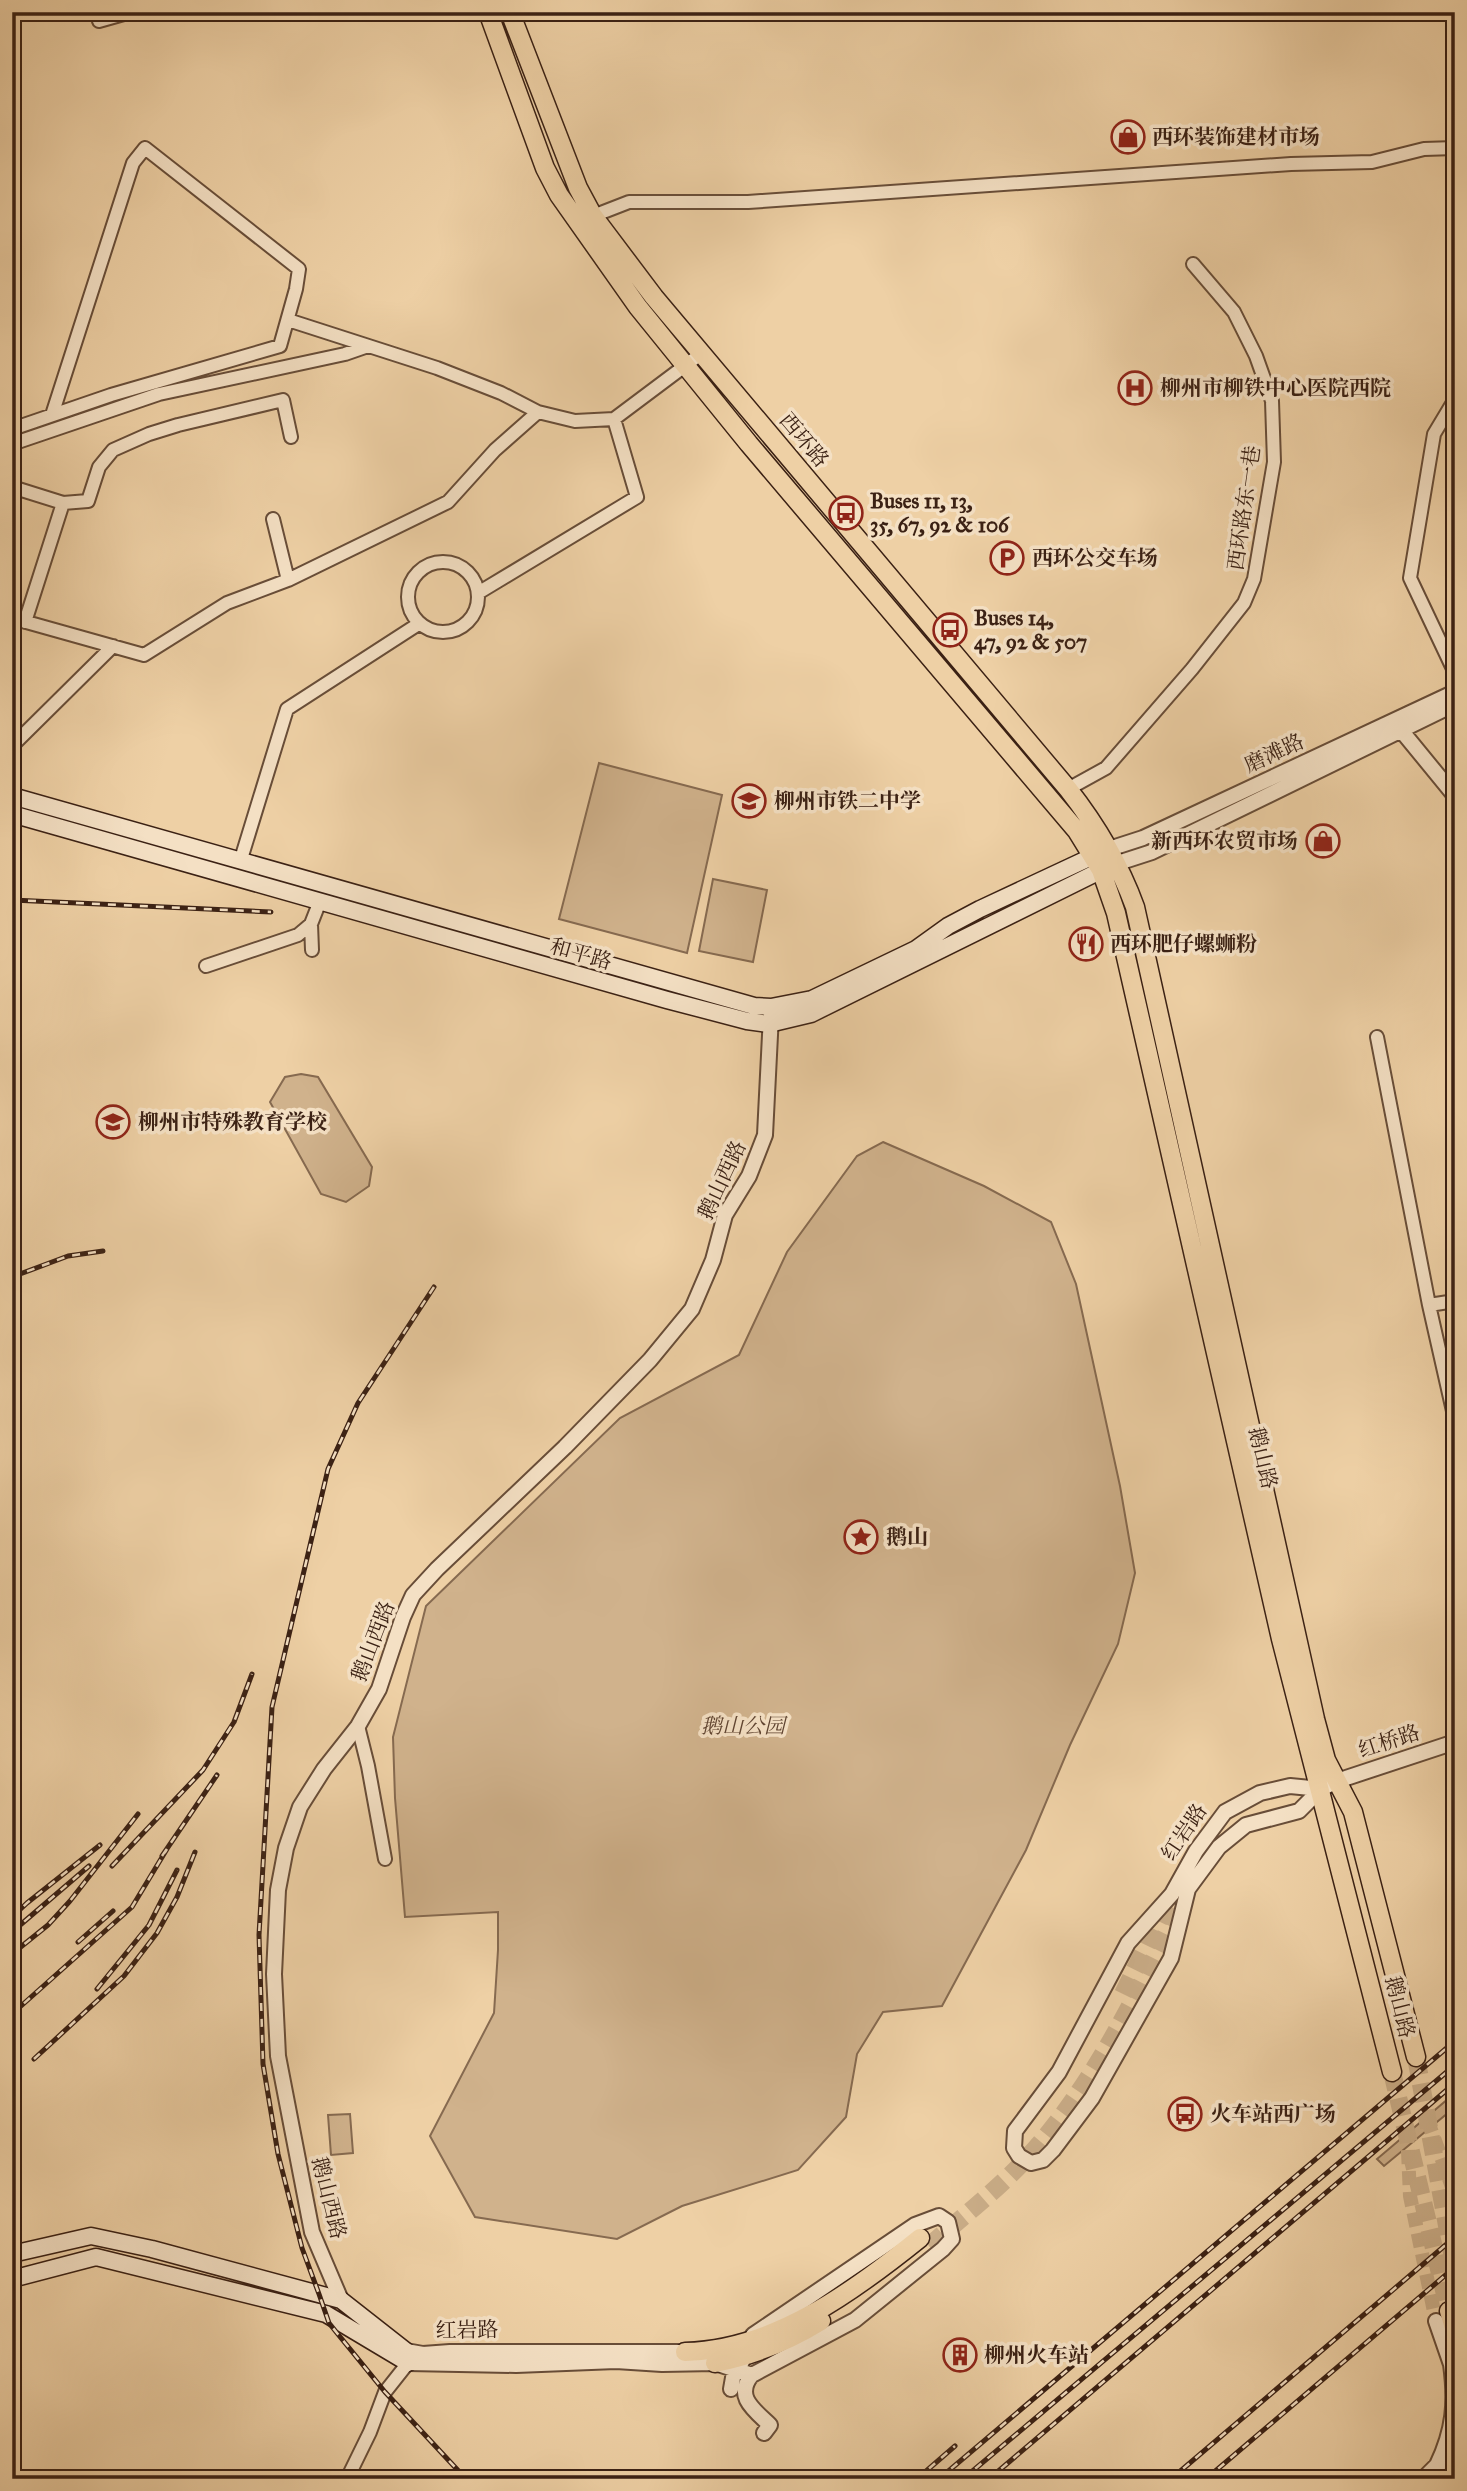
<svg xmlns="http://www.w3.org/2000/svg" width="1467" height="2491" font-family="'IM FELL Great Primer','Noto Serif SC',serif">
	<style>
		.green { fill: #d0b28c; stroke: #866a50; stroke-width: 2 }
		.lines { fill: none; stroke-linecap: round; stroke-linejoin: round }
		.tertiary-tunnel { stroke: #caad88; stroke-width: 14; stroke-dasharray: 14 7; stroke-linecap: butt }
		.primary-tunnel { stroke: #caad88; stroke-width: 18; stroke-dasharray: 18 9; stroke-linecap: butt }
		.minor-casing { stroke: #684d38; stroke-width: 16 }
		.tertiary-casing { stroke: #684d38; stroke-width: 18 }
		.secondary-casing { stroke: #3b2114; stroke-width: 19 }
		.primary-casing { stroke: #3b2114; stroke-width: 21 }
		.minor { stroke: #f4e0c4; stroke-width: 12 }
		.tertiary { stroke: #f4e0c4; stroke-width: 14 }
		.secondary { stroke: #f4e0c4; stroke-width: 16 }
		.primary { stroke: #eed0a5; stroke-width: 18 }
		.rail-casing { stroke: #3b2114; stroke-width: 5 }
		.rail { stroke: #f4e0c4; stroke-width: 2.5; stroke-dasharray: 8; stroke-linecap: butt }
		.labels { text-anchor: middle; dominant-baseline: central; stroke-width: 7; stroke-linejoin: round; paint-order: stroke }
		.poi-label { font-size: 21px; font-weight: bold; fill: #3b2114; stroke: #f4e0c4; text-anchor: start }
		.street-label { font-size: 21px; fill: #3b2114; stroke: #f4e0c4 }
		.park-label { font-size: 21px; font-style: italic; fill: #604532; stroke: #f4e0c4 }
	</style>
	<rect width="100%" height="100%" fill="#eed0a5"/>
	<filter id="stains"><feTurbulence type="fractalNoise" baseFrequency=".00286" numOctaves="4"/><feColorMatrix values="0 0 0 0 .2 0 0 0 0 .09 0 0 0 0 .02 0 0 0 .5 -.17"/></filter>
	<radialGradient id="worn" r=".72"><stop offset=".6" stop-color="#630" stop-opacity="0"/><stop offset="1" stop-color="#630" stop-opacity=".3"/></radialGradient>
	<!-- green -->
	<path class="green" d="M599,763l123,32 -35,158 -128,-34z
		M713,879l54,11 -14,72 -54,-11z
		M301,1074l17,3 54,90 -3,19 -23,16 -25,-8 -51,-92 15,-25z
		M883,1142l101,44 67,36 25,62 44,202 15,87 -17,71 -48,101 -44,105 -84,156 -59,6 -26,42 -11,63 -48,53 -116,36 -65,33 -142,-22 -45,-81 64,-123 4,-63v-38l-93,5 -10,-119 -2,-61 33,-131 194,-188 119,-63 48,-103 70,-96z
		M1455,2093v14l-71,59 -7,-7z
		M350,2114l3,39 -22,2 -3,-40z"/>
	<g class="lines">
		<!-- tertiary-tunnel -->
		<path class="tertiary-tunnel" d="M1427,2119l28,76
			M1407,2129l3,67 26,125"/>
		<!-- primary-tunnel -->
		<path class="primary-tunnel" d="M1123,1994l47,-97
			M1416,2057l39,212
			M1392,2072l57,239
			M929,2246c32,-28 67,-55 96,-86 70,-75 114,-170 158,-261"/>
		<defs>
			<path id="minor" d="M99,21l32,-9
				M593,216l36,-14h119l543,-38 81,-2 52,-13 31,-1
				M288,320l149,48 64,25 37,19 37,9 39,-2 88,-66
				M1455,399l-21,35 -24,144 45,95
				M12,429l99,-34 169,-49 16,-57 3,-20 -154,-121 -12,15 -81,252
				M12,444l147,-50 186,-40 23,-8
				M12,487l51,16 25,-2 11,-34 14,-17 36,-16 29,-9 105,-25 8,37
				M273,519l15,61
				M408 597a35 35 0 1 1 70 0a35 35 0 1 1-70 0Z
				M478,593l159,-96 -23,-78
				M12,618l132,37 83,-52 61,-23 160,-78 47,-52 43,-38
				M25,622l38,-119
				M12,746l101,-100
				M1068,789l38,-21 86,-99 52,-66 10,-24 20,-117 -2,-61 -16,-45 -22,-44 -41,-48
				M241,859l46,-150 133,-86
				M311,924l1,26
				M206,966l92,-31 13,-11 9,-23
				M1377,1037l52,268 26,115
				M1429,1305l26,-4
				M358,1726l10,40 17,93
				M347,2479l23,-47 15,-40 23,-29 -1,-9"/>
			<path id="tertiary" d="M1396,724l59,72
				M1109,849l34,-11 312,-146
				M1118,863l34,-11 303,-148
				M1321,1789l-31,-3 -30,7 -35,19 -29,39 -24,43 -44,49 -69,129 -44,59 -1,17 5,8 12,7 12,-3 10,-10 39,-52 79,-140 17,-69 31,-42 27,-22 53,-14 22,-22 16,-8 118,-39
				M341,2300l-29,-68 -34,-176 -4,-82 4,-84 8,-42 14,-41 24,-38 34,-43 21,-37 24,-72 10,-22 24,-26 128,-122 85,-87 42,-51 21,-49 12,-45 24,-39 16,-41 6,-120
				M1436,2321l18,52
				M753,2335l162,-110 24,-9 9,6 4,17 -9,10 -88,71 -103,55c-18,21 2,35 18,50l-6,8
				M406,2351l17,3 27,-2h235
				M408,2363l108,2 100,-4 46,3 53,-1 37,12
				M731,2389l3,-17 8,-10
				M1437,2465c17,-35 19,-63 14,-101
				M1423,2479l14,-14 18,-11"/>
			<path id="secondary" d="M12,796l742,210 17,1 41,-8 104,-50 32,-23 32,-17 124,-58
				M12,814l655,186 80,21 22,3 42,-10 299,-148
				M12,2254l79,-18 61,13 189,51 65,51
				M12,2279l84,-22 230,57 82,49
				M1445,2479l10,-10"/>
			<path id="primary" d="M488,12l57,156 14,27 79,112 111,137 328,387 24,39 15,43 165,726 111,433
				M510,12l68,176 15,28 61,81 414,492c29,37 51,74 67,118l180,812 11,41 27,52 63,245
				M1449,2311l6,20
				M685,2352c89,-2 168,-60 235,-114
				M715,2363c40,-8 72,-21 106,-42"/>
		</defs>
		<!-- minor casing -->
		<use href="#minor" class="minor-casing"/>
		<!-- tertiary casing -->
		<use href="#tertiary" class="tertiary-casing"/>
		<!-- secondary casing -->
		<use href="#secondary" class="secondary-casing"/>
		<!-- primary casing -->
		<use href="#primary" class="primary-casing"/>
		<!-- minor -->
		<use href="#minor" class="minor"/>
		<!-- tertiary -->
		<use href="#tertiary" class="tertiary"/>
		<!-- secondary -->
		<use href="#secondary" class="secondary"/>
		<!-- primary -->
		<use href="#primary" class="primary"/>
		<defs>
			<path id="rail" d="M12,900l259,12
				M12,1277l56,-21 35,-5
				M434,1287l-76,116 -30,66 -56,238 -13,228 4,129 15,90 24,94 17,46 10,29 8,10 48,59 81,87
				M162,1856l55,-81
				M112,1866l91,-96 31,-48 18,-48
				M12,1917l15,-14 73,-58
				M12,1932l77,-66
				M78,1942l35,-31
				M12,1954l36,-29 22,-24 68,-87
				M97,1989l52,-64 28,-55
				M12,2014l120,-107 35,-58
				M34,2059l90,-83 33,-43 20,-36 18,-45
				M917,2479l38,-33
				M939,2479l516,-438
				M963,2479l492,-414
				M989,2479l466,-396
				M1171,2479l284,-242
				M1206,2479l249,-212"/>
		</defs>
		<!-- rail casing -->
		<use href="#rail" class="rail-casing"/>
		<!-- rail -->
		<use href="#rail" class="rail"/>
	</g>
	<!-- icons -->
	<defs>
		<symbol id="shop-ring" viewBox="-11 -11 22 22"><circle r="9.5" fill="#f4e0c4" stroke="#8f2418" stroke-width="1.5"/><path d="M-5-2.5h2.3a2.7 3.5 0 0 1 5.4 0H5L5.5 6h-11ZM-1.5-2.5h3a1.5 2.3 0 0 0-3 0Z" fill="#8f2418"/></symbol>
		<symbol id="hospital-ring" viewBox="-11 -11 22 22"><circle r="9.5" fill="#f4e0c4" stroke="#8f2418" stroke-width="1.5"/><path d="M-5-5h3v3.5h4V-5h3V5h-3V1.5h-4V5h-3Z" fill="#8f2418"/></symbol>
		<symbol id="bus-ring" viewBox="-11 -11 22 22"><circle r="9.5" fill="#f4e0c4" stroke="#8f2418" stroke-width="1.5"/><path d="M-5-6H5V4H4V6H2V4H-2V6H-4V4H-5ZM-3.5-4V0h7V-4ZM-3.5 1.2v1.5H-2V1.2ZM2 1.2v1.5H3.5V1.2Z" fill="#8f2418"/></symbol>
		<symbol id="parking-ring" viewBox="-11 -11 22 22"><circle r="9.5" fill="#f4e0c4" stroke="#8f2418" stroke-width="1.5"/><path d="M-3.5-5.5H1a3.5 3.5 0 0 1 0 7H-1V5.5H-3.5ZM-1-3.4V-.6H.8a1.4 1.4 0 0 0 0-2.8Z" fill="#8f2418"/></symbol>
		<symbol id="school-ring" viewBox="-11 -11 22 22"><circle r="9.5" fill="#f4e0c4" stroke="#8f2418" stroke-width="1.5"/><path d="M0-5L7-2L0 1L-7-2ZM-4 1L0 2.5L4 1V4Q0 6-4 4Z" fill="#8f2418"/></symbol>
		<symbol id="restaurant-ring" viewBox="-11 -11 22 22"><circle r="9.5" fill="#f4e0c4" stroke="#8f2418" stroke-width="1.5"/><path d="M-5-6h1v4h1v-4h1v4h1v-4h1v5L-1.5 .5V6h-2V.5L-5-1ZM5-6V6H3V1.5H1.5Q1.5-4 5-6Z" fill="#8f2418"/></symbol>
		<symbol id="sight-ring" viewBox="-11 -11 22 22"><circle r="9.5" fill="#f4e0c4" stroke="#8f2418" stroke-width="1.5"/><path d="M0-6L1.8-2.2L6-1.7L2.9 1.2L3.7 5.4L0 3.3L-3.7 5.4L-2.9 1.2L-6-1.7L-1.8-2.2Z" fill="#8f2418"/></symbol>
		<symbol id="building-ring" viewBox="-11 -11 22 22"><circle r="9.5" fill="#f4e0c4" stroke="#8f2418" stroke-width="1.5"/><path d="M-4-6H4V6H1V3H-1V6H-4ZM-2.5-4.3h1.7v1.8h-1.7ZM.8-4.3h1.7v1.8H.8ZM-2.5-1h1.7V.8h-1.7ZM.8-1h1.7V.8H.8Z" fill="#8f2418"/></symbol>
	</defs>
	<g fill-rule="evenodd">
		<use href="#shop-ring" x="1109" y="118" width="38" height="38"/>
		<use href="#hospital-ring" x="1116" y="369" width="38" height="38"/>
		<use href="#bus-ring" x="827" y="494" width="38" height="38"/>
		<use href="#parking-ring" x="988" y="539" width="38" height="38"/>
		<use href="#bus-ring" x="931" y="611" width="38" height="38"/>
		<use href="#school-ring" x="730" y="782" width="38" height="38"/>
		<use href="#shop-ring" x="1304" y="822" width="38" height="38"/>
		<use href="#restaurant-ring" x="1067" y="925" width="38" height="38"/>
		<use href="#school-ring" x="94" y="1103" width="38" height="38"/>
		<use href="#sight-ring" x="842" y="1518" width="38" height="38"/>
		<use href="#bus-ring" x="1166" y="2095" width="38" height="38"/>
		<use href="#building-ring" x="941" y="2336" width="38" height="38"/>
	</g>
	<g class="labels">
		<!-- poi labels -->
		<g class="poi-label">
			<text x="1152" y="137">西环装饰建材市场</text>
			<text x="1160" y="388">柳州市柳铁中心医院西院</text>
			<text x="870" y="501">Buses 11, 13,<tspan x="870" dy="24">35, 67, 92 &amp; 106</tspan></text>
			<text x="1032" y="558">西环公交车场</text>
			<text x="974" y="618">Buses 14,<tspan x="974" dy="24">47, 92 &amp; 507</tspan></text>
			<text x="774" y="801">柳州市铁二中学</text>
			<text x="1298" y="841" text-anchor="end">新西环农贸市场</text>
			<text x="1110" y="944">西环肥仔螺蛳粉</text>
			<text x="138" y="1122">柳州市特殊教育学校</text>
			<text x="886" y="1537">鹅山</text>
			<text x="1210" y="2114">火车站西广场</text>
			<text x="984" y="2355">柳州火车站</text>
		</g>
		<!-- street labels -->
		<g class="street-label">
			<text transform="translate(804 440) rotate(50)">西环路</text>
			<text transform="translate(1244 508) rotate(-82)">西环路东一巷</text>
			<text transform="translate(1274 753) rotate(-25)">磨滩路</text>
			<text transform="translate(581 954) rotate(16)">和平路</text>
			<text transform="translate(722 1180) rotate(-65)">鹅山西路</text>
			<text transform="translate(1263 1458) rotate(77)">鹅山路</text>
			<text transform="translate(373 1641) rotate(-69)">鹅山西路</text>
			<text transform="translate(1389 1741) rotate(-18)">红桥路</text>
			<text transform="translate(1184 1832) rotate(-56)">红岩路</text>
			<text transform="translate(1400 2007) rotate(76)">鹅山路</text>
			<text transform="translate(329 2198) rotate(76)">鹅山西路</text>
			<text transform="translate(467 2330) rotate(-1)">红岩路</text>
		</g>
		<!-- park labels -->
		<g class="park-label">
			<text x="743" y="1726">鹅山公园</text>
		</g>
	</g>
	<!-- margin -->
	<rect width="1467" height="2491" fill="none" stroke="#eed0a5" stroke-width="42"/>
	<rect x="14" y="14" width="1439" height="2463" fill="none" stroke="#3b2114" stroke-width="3.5"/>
	<rect x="21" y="21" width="1425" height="2449" fill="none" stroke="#3b2114" stroke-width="2"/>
	<rect width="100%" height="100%" filter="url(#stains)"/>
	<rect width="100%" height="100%" fill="url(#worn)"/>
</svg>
